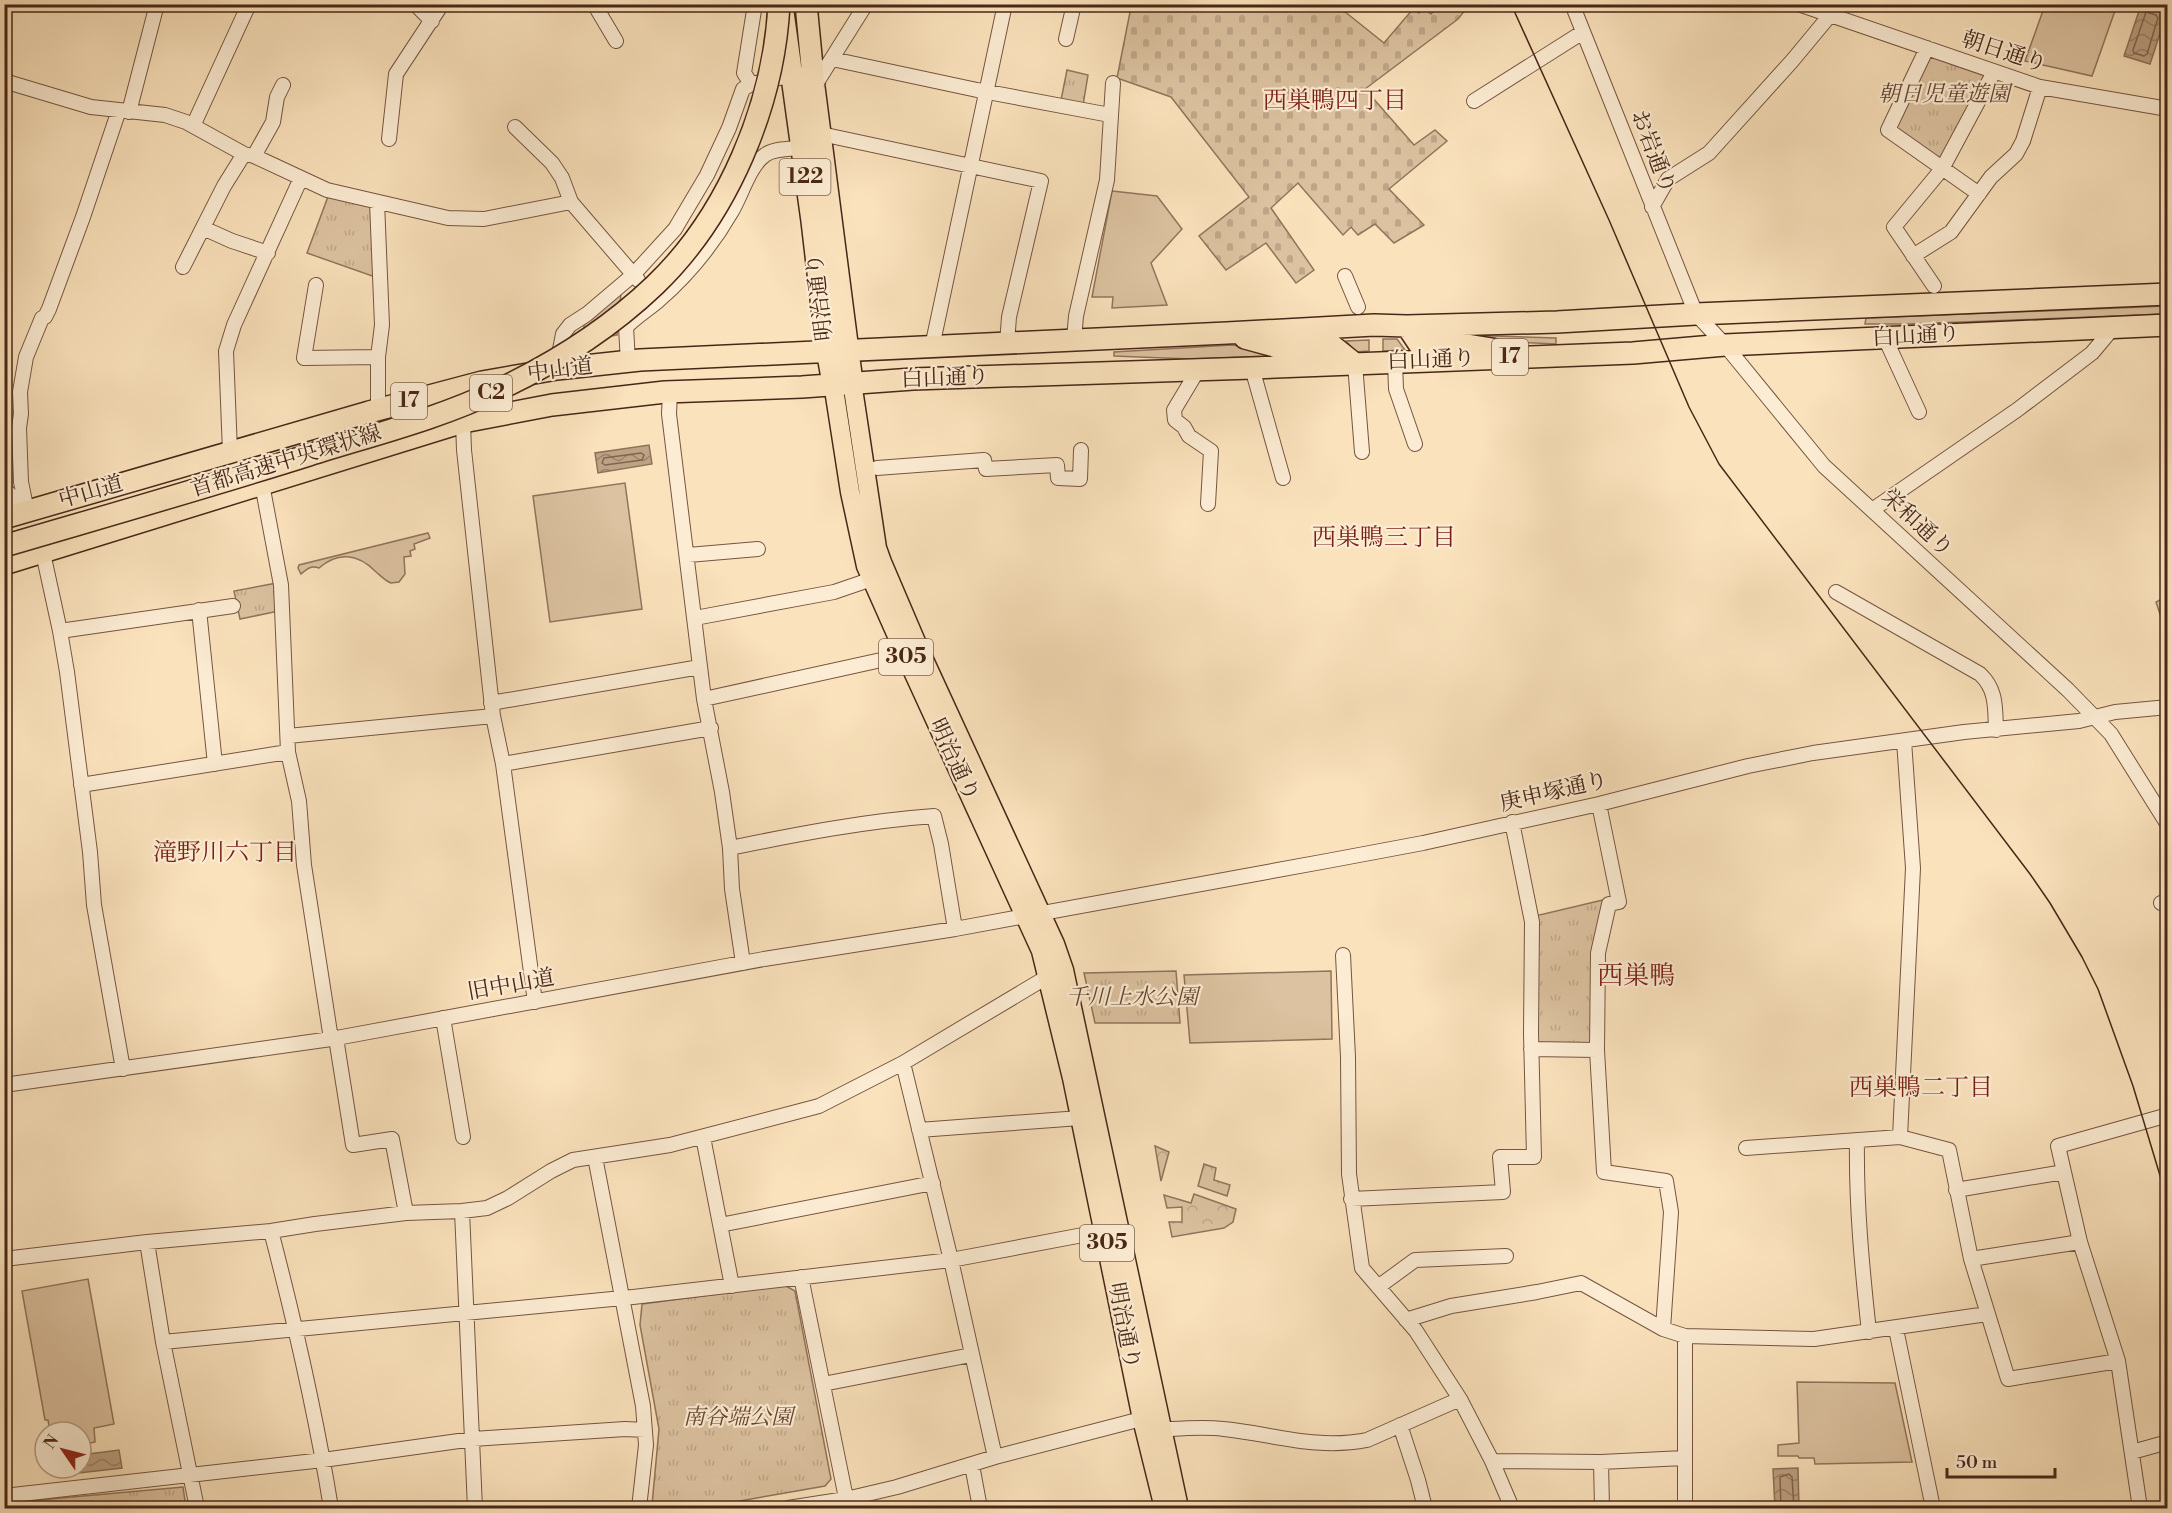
<svg xmlns="http://www.w3.org/2000/svg" width="2172" height="1513" font-family="'Libre Bodoni','Noto Serif JP',serif">
	<style>
		.grass { fill: #dcc2a0; stroke: #92745c; stroke-width: 1.5 }
		.forest { fill: url(#forest-crowns); stroke: #92745c; stroke-width: 1.5 }
		.cemetery { fill: url(#cemetery-stones); stroke: #92745c; stroke-width: 1.5 }
		.park { fill: url(#park-tufts); stroke: #92745c; stroke-width: 1.5 }
		.water { fill: url(#water-waves); stroke: #8f7158; stroke-width: 1.5 }
		.lines { fill: none; stroke-linecap: round; stroke-linejoin: round }
		.shore { stroke: #84644e; stroke-width: 1.5 }
		.minor-casing { stroke: #755640; stroke-width: 16 }
		.major-casing { stroke: #492717; stroke-width: 21 }
		.highway-casing { stroke: #492717; stroke-width: 24 }
		.minor { stroke: #fcecd3; stroke-width: 14 }
		.major { stroke: #fae2bc; stroke-width: 18 }
		.highway { stroke: #fae2bc; stroke-width: 21 }
		.tram { stroke: #492717; stroke-width: 1.5 }
		.highway-bridge-casing { stroke: #492717; stroke-width: 24; stroke-linecap: butt }
		.highway-bridge { stroke: #fae2bc; stroke-width: 21 }
		.labels { text-anchor: middle; dominant-baseline: central; stroke-width: 4.5; stroke-linejoin: round; paint-order: stroke }
		.shield { fill: #fcecd3; stroke: #7f624f; stroke-width: 1.5 }
		.shield-label { font-size: 21px; font-weight: bold; fill: #492717 }
		.street-label { font-size: 22px; fill: #492717; stroke: #fcecd3 }
		.park-label { font-size: 22px; font-style: italic; fill: #664632; stroke: #fcecd3 }
		.neighbourhood-label { font-size: 24px; fill: #7a1f14; stroke: #fcecd3 }
		.quarter-label { font-size: 26px; fill: #7a1f14; stroke: #fcecd3 }
	</style>
	<defs>
		<pattern id="forest-crowns" width="20" height="18" patternUnits="userSpaceOnUse" patternTransform="scale(1.5)"><rect width="20" height="18" fill="#dcc2a0"/><path d="M2 6a3 3 0 1 1 6 0M12 15a3 3 0 1 1 6 0" fill="none" stroke="#bea789"/></pattern>
		<pattern id="cemetery-stones" width="16" height="16" patternUnits="userSpaceOnUse" patternTransform="scale(1.5)"><rect width="16" height="16" fill="#dcc2a0"/><path d="M2 7V4a2 2 0 0 1 4 0v3zM10 15v-3a2 2 0 0 1 4 0v3z" fill="#bea789"/></pattern>
		<pattern id="park-tufts" width="24" height="20" patternUnits="userSpaceOnUse" patternTransform="scale(1.5)"><rect width="24" height="20" fill="#dcc2a0"/><path d="M3 7l-1-3M5 7V3M7 7l1-3M15 17l-1-3M17 17v-4M19 17l1-3" fill="none" stroke="#bea789"/></pattern>
		<pattern id="water-waves" width="16" height="10" patternUnits="userSpaceOnUse" patternTransform="scale(1.5)"><rect width="16" height="10" fill="#bea284"/><path d="M0 5q4-4 8 0t8 0" fill="none" stroke="#9c846b"/></pattern>
	</defs>
	<rect width="100%" height="100%" fill="#fae2bc"/>
	<filter id="stains"><feTurbulence type="fractalNoise" baseFrequency=".00333" numOctaves="4"/><feColorMatrix values="0 0 0 0 .2 0 0 0 0 .09 0 0 0 0 .02 0 0 0 .5 -.17"/></filter>
	<radialGradient id="worn" r=".72"><stop offset=".6" stop-color="#630" stop-opacity="0"/><stop offset="1" stop-color="#630" stop-opacity=".3"/></radialGradient>
	<!-- grass -->
	<path class="grass" d="M2045,5h72l-25,71 -67,-15z
		M1112,191l45,5 25,33 -31,34 16,42 -55,3 1,-11h-21z
		M2167,306v8l-258,10h-44l1,-6z
		M1464,335l92,3v6l-92,-4z
		M1383,339h14l8,11 -22,1z
		M1369,340v11l-13,1 -10,-11z
		M1232,345l40,6v5l-81,3 -77,-3v-4z
		M625,483l17,126 -92,13 -17,-126z
		M428,533l2,5 -16,6 1,5 -5,2 1,5 -7,1 1,17 -6,8 -8,1c-7,-3 -10,-7 -16,-12 -17,-17 -37,-20 -56,-3 -8,-3 -12,1 -18,6l-3,-6 1,-3z
		M1331,971l1,68 -142,4 -6,-68z
		M88,1279l26,145 -20,4 1,14 -14,3v-13h-31l-2,-12h-3l-23,-129z
		M1797,1382l98,1 17,79 -97,2 -1,-6h-15l-1,-2h-20v-11l21,-2z"/>
	<!-- forest -->
	<path class="forest" d="M1155,1146l14,6 -8,29z
		M1204,1164l12,4 -2,12 16,5 -3,11 -29,-10z
		M1194,1194l42,15 -3,13 -9,6 -52,9 -3,-15h13v-15l-15,1 -3,-13 27,8z"/>
	<!-- cemetery -->
	<path class="cemetery" d="M1151,4l199,1 -6,6 40,32 29,-34 6,4 4,-5 8,6 8,-9h21l6,4 -8,10 -93,70 49,56 21,-15 12,11 -58,48 35,36 -30,18 -19,-19 -17,11 -7,-8 -8,8 -45,-52 -27,25 43,62 -18,13 -30,-40 -40,27 -27,-34 50,-39 -78,-100 -54,-19 14,-71 18,4z"/>
	<!-- park -->
	<path class="park" d="M1929,54l59,22 -43,81 -8,1 -41,-27 -1,-6z
		M1067,70l21,5 -5,30 -22,-5z
		M329,194l39,10 6,5 1,68 -68,-24z
		M621,293l-4,42 -33,5v-17z
		M277,583l2,28 -39,8 -6,-28z
		M2167,596v29l-3,1 -8,-24z
		M1607,899l-14,145h-55l-3,-128z
		M1176,971l4,52h-85l-11,-50z
		M784,1285l11,6 36,188 -6,7 -125,22h-45l-3,-3 7,-76 -19,-104 2,-21z
		M183,1487l3,21h-179l-1,-5z"/>
	<!-- water -->
	<path class="water" d="M2141,5l26,7 -17,52 -26,-8z
		M649,445l3,19 -54,9 -3,-20z
		M119,1450l3,18 -52,6 -1,-6h12v-13z
		M1798,1468l1,40h-24l-2,-39z"/>
	<g class="lines">
		<!-- shore -->
		<path class="shore" d="M2146,12l10,3 2,3 -11,36 -3,2 -10,-3 -1,-3z
			M641,453l3,2 -2,5 -37,5 -3,-2 2,-5z
			M1781,1508l-1,-31 9,-3 3,3 2,31"/>
		<defs>
			<path id="minor" d="M415,4l17,17
				M594,4l22,37
				M1572,4l124,310 29,31 99,121 244,224 43,44 57,91
				M1798,4l242,83 128,22
				M1066,39l8,-35
				M1927,48l-39,82 91,64
				M832,59l145,31 133,25
				M4,81l87,26 74,8 21,7 58,32 10,2 73,34 121,28 36,1 87,-17
				M751,84l-7,-11 11,-69
				M814,87l52,-83
				M1474,101l109,-69
				M129,112l28,-108
				M193,126l56,-122
				M515,127l37,36 10,15 9,24 67,78
				M821,134l220,47 -32,136 -2,26
				M389,139l7,-65 46,-70
				M254,156l19,-34 4,-25 6,-12
				M377,202l5,123 -4,32v52
				M1652,207l16,-28 41,-26 83,-92 39,-47
				M203,228l29,13 36,12
				M1913,256l38,-24 40,-55 25,-23 7,-13 17,-54
				M183,267l41,-81 20,-32
				M1345,276l13,31
				M316,285l-12,73 74,-1
				M1934,286l-40,-59 48,-58 52,-97
				M1885,338l34,74
				M1074,339l2,-23 31,-136 6,-97
				M932,347l73,-343
				M558,360l5,-26 7,-9 17,-11 46,-39 42,-46 32,-54 22,-47 14,-39 8,-5 48,-10
				M628,362l-2,-35c10,-10 21,-17 32,-26 29,-25 55,-57 74,-90 9,-15 18,-46 33,-56 9,-7 25,-6 36,-7
				M1395,362l1,27 19,55
				M1355,364l7,88
				M1252,368l31,110
				M1198,370l-24,40 1,10 9,7 5,9 22,15 -3,53
				M670,392l-1,22 35,285 18,93 8,56 2,41 11,74
				M463,422l1,28 29,266 10,48 32,238
				M230,452l-4,-101 8,-26 67,-147
				M877,468l107,-8 2,9 71,-4 1,13 22,1 1,-29
				M262,484l19,101 7,167 11,49 5,64 27,174
				M4,489l22,20
				M1872,510l145,-100 75,-57 21,-25
				M27,511l-6,-29 -2,-54 2,-14 -1,-22 6,-35 16,-39 3,-1 4,-8 34,-92 36,-107
				M43,553l17,78 7,41 23,180 4,53 29,164
				M688,555l70,-6
				M1836,592l144,82c17,16 15,34 16,56
				M199,610l16,154
				M695,618l139,-26 38,-13
				M60,631l173,-25
				M704,699l209,-46
				M491,703l209,-36
				M288,736l205,-20
				M503,764l208,-36
				M81,785l207,-33
				M1599,804l20,98 -10,2 -11,49 -1,97 7,122 62,9 5,31 -8,117
				M730,848c68,-14 135,-27 204,-32l7,28 14,85
				M2161,903l7,-2
				M1343,955l5,102 1,117 13,94 54,63 44,68 32,62 20,47
				M443,1018l20,119
				M336,1038l17,107 39,-6 14,74
				M1531,1049l66,1
				M903,1063l48,197 44,197
				M4,1085l327,-46 433,-80 191,-30 372,-68 96,-18 176,-39 149,-38 65,-13 151,-21 115,-11 36,-9 53,-5
				M919,1130l161,-12
				M703,1137l29,149
				M1900,1137l13,-269 -9,-127
				M1857,1140c-1,65 5,127 12,192
				M1746,1148l154,-11 49,13 22,109 37,120 110,-18
				M595,1157l48,249 3,39 -7,63
				M1956,1190l108,-18
				M1351,1199l152,-7 -3,-35h34l-3,-124 1,-111 -20,-100
				M462,1211l13,297
				M720,1225l213,-42
				M271,1231c24,92 45,184 60,277
				M147,1242l16,100 34,166
				M4,1259l143,-17 124,-11 44,-7 91,-11 56,-2 25,-3 21,-10 43,-27 22,-11 97,-15 149,-39 84,-43 144,-86
				M1971,1259l109,-17
				M801,1277l47,231
				M1378,1287l37,-27 91,-4
				M1406,1320l45,-14 86,-14 44,-9 82,46 22,7v172
				M1896,1329l37,179
				M1685,1336l129,3 173,-25
				M163,1342l470,-45 318,-37 153,-29
				M823,1384l148,-29
				M1400,1425l18,55 7,28
				M1154,1430c23,-1 46,-4 70,-1 49,5 92,21 143,11l93,-41
				M2132,1452l36,-10
				M1492,1461l109,1 83,-4
				M1601,1462l1,46
				M972,1465l8,43
				M4,1496l319,-36 150,-21 152,-10 20,1
				M788,1508l58,-9 51,-12 98,-30 154,-40
				M2140,1508l-22,-147 -38,-119 -22,-96 103,-29"/>
			<path id="major" d="M852,382l25,166 5,14 38,89 135,293 9,26 115,538
				M833,383l17,109 16,74 39,88 136,297 31,127 70,341 22,89"/>
			<path id="highway" d="M806,4l8,83 38,295
				M783,12l29,209 15,129 6,33
				M1407,326l12,18h42l31,5
				M1245,338l33,9 52,-3 25,20
				M4,518l365,-106 113,-30 75,-13 83,-9 587,-27 147,-8 33,1 150,-4 139,-8 472,-20
				M4,564l459,-142 89,-17 113,-13 137,-5 111,-8 339,-11 381,-15 92,-8 443,-20"/>
		</defs>
		<!-- minor casing -->
		<use href="#minor" class="minor-casing"/>
		<!-- major casing -->
		<use href="#major" class="major-casing"/>
		<!-- highway casing -->
		<use href="#highway" class="highway-casing"/>
		<!-- minor -->
		<use href="#minor" class="minor"/>
		<!-- major -->
		<use href="#major" class="major"/>
		<!-- highway -->
		<use href="#highway" class="highway"/>
		<!-- tram -->
		<path class="tram" d="M1511,4l98,216 80,187 30,57 311,410 20,29 32,54 16,32 35,97 35,116"/>
		<defs>
			<path id="highway-bridge" d="M4,546c102,-30 204,-59 305,-91 63,-20 129,-36 189,-65 57,-27 112,-62 157,-105 73,-70 119,-180 124,-281"/>
		</defs>
		<!-- highway-bridge casing -->
		<use href="#highway-bridge" class="highway-bridge-casing"/>
		<!-- highway-bridge -->
		<use href="#highway-bridge" class="highway-bridge"/>
	</g>
	<g class="labels">
		<!-- shield labels -->
		<g class="shield">
			<rect x="779.5" y="159" width="51" height="36" rx="4.5"/>
			<rect x="1492" y="339" width="36" height="36" rx="4.5"/>
			<rect x="470" y="375" width="42" height="36" rx="4.5"/>
			<rect x="391" y="383" width="36" height="36" rx="4.5"/>
			<rect x="879" y="639" width="54" height="36" rx="4.5"/>
			<rect x="1080" y="1225" width="54" height="36" rx="4.5"/>
		</g>
		<g class="shield-label">
			<text x="805" y="177">122</text>
			<text x="1510" y="357">17</text>
			<text x="491" y="393">C2</text>
			<text x="409" y="401">17</text>
			<text x="906" y="657">305</text>
			<text x="1107" y="1243">305</text>
		</g>
		<!-- street labels -->
		<g class="street-label">
			<text transform="translate(2004 52) rotate(18)">朝日通り</text>
			<text transform="translate(1653 152) rotate(69)">お岩通り</text>
			<text transform="translate(820 297) rotate(-97)">明治通り</text>
			<text transform="translate(1916 336) rotate(-3)">白山通り</text>
			<text transform="translate(1431 360) rotate(-2)">白山通り</text>
			<text transform="translate(560 370) rotate(-7)">中山道</text>
			<text transform="translate(945 378) rotate(-2)">白山通り</text>
			<text transform="translate(286 461) rotate(-17)">首都高速中央環状線</text>
			<text transform="translate(91 492) rotate(-16)">中山道</text>
			<text transform="translate(1917 523) rotate(43)">栄和通り</text>
			<text transform="translate(954 760) rotate(65)">明治通り</text>
			<text transform="translate(1554 792) rotate(-13)">庚申塚通り</text>
			<text transform="translate(511 985) rotate(-10)">旧中山道</text>
			<text transform="translate(1124 1326) rotate(79)">明治通り</text>
		</g>
		<!-- park labels -->
		<g class="park-label">
			<text x="1944" y="94">朝日児童遊園</text>
			<text x="1132" y="997">千川上水公園</text>
			<text x="738" y="1417">南谷端公園</text>
		</g>
		<!-- neighbourhood labels -->
		<g class="neighbourhood-label">
			<text x="1335" y="101">西巣鴨四丁目</text>
			<text x="1384" y="538">西巣鴨三丁目</text>
			<text x="225" y="853">滝野川六丁目</text>
			<text x="1921" y="1088">西巣鴨二丁目</text>
		</g>
		<!-- quarter labels -->
		<g class="quarter-label">
			<text x="1636" y="976">西巣鴨</text>
		</g>
	</g>
	<!-- margin -->
	<rect width="2172" height="1513" fill="none" stroke="#fae2bc" stroke-width="24"/>
	<rect x="6" y="6" width="2160" height="1501" fill="none" stroke="#492717" stroke-width="3"/>
	<rect x="12" y="12" width="2148" height="1489" fill="none" stroke="#492717" stroke-width="1.5"/>
	<!-- north arrow -->
	<g transform="translate(63 1450) rotate(305)"><circle r="28" fill="#fcecd3" stroke="#b49d88" stroke-width="1.5"/>
	<path d="M0-4.5L10 22L0 15L-10 22Z" fill="#8f2418"/>
	<text y="-9" font-size="16" font-weight="bold" text-anchor="middle" fill="#492717">N</text>
	</g>
	<!-- scale -->
	<path d="M1947 1468v9h108v-9" fill="none" stroke="#492717" stroke-width="3"/>
	<text x="1956" y="1468" font-size="18" fill="#492717" stroke="#fcecd3" stroke-width="4.5" paint-order="stroke">50 m</text>
	<rect width="100%" height="100%" filter="url(#stains)"/>
	<rect width="100%" height="100%" fill="url(#worn)"/>
</svg>
